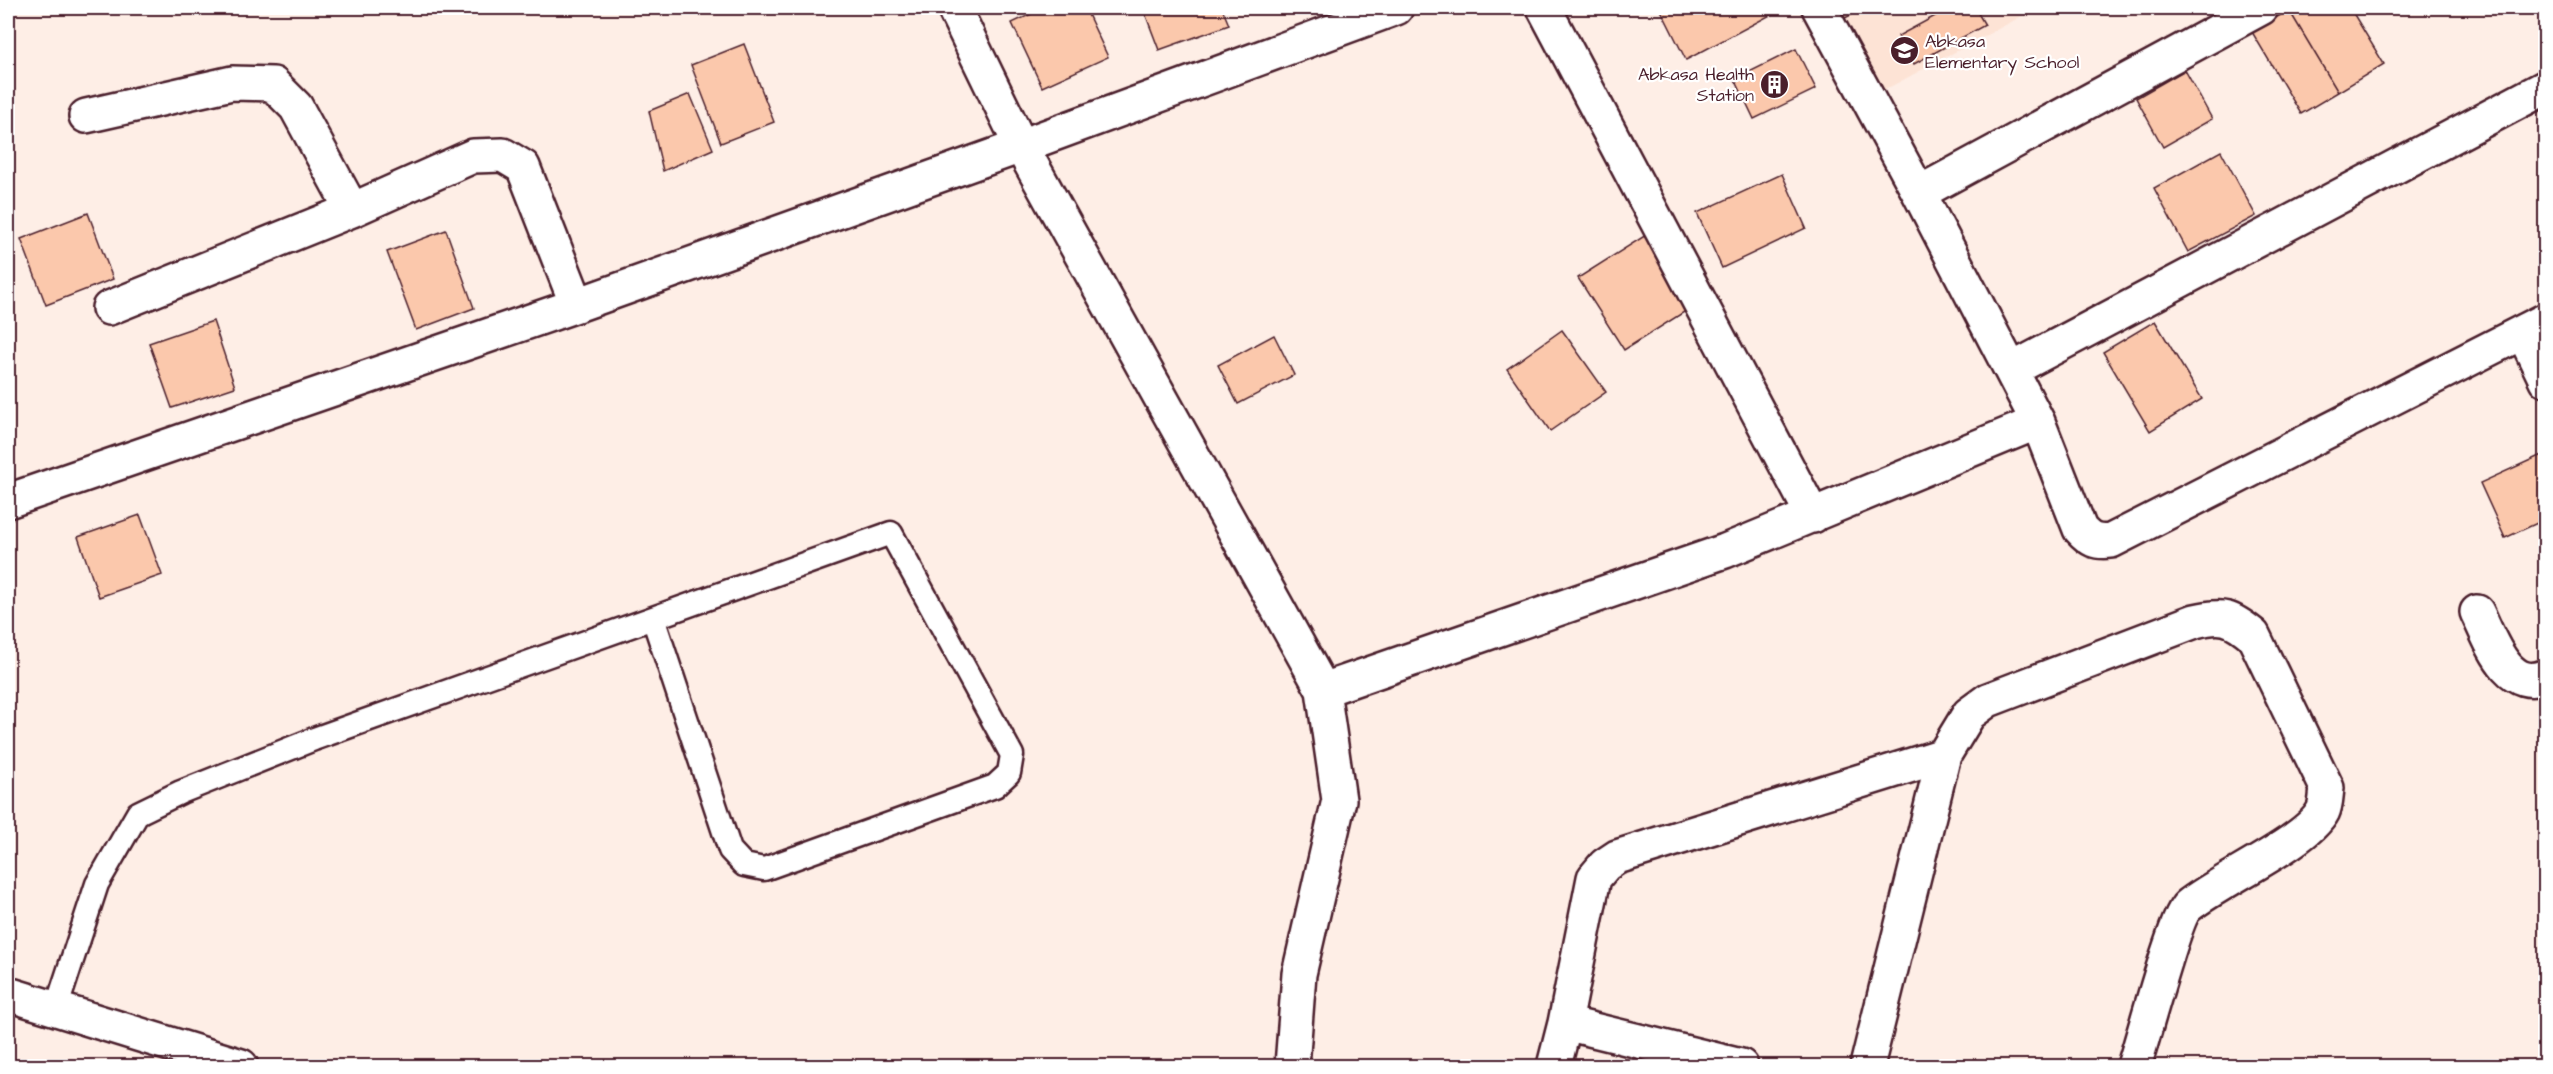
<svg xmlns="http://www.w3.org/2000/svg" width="2553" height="1074" font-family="'Architects Daughter',sans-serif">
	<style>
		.built { fill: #fde3d5 }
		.building { fill: #fbc8ac; stroke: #4a1f2b; stroke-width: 1.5 }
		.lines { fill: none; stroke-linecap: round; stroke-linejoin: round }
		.service-casing { stroke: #4a1f2b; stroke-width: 27 }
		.minor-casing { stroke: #4a1f2b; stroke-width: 38 }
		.service { stroke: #fff; stroke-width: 22 }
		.minor { stroke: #fff; stroke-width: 33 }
		.labels { text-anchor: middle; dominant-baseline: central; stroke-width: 4.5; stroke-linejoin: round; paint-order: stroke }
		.poi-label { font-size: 18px; fill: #4a1f2b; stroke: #fff; text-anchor: start }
	</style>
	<rect width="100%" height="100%" fill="#feeee6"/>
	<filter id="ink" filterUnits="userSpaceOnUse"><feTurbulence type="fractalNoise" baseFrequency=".0167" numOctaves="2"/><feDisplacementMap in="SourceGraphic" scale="12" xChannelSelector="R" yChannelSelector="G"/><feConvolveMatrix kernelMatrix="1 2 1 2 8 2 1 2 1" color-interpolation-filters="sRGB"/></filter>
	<g filter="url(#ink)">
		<!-- built -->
		<path class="built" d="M1828,8h209l-162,87z"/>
		<!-- building -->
		<path class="building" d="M1044,8h41l23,49 -66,30 -30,-64z
			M1143,8h79l7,17 -70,25z
			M1660,8h116l2,3 -92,49z
			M1839,8h26l-20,10z
			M1950,8h25l10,17 -71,39 -16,-28z
			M2294,8h56l34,56 -46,28 -49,-82z
			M2289,10l49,82 -37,22 -49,-82z
			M744,44l30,78 -53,21 -30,-78z
			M1796,49l20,40 -62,30 -19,-40z
			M2185,70l27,49 -49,28 -27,-49z
			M690,94l23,55 -50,22 -14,-60z
			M2221,151l35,65 -68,36 -34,-64z
			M1782,174l24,54 -84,40 -25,-55z
			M88,213l25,66 -67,26 -25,-66z
			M446,230l28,78 -58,22 -29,-78z
			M1646,235l46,72 -68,43 -46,-72z
			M213,321l22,66 -63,21 -23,-65z
			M2155,321l47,78 -52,32 -47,-79z
			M1562,330l44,62 -56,39 -43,-62z
			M1274,335l20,40 -56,29 -20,-39z
			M2546,453v66l-41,19 -25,-55z
			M140,515l22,60 -63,22 -21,-60z"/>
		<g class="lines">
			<defs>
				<path id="service" d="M56,1009l41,-125 41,-71 43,-21 133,-53 577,-206 121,222 -3,18 -14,13 -231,83 -20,-4 -14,-15 -77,-232"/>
				<path id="minor" d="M954,8l67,138 302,544 16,110 -40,174 -7,92
					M1544,8l269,508
					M1819,8l100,185 119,229 42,107c10,11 16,14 31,12l435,-221
					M86,116l146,-33 41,1 23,23 56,103
					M1919,193l342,-185
					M109,308l243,-98 121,-54 30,-1 20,12 54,138
					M2523,332l23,48
					M2011,370l535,-283
					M8,501l569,-196 444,-159 375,-138
					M2477,612c13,26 30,82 69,64
					M1323,690l402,-139 313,-129
					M8,994l233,72
					M1565,1023l29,-145 11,-13 12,-8 327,-102
					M1554,1066l11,-43 176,43
					M1867,1066l77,-311 25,-41 19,-14 207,-79c28,-7 36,-4 58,14l74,153c-1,7 -1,17 -4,23 -16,31 -103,69 -135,95 -13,11 -46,136 -54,160"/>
			</defs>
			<!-- service casing -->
			<use href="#service" class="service-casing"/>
			<!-- minor casing -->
			<use href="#minor" class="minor-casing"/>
			<!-- service -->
			<use href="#service" class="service"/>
			<!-- minor -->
			<use href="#minor" class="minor"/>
		</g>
	</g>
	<!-- icons -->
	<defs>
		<symbol id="school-disc" viewBox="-11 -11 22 22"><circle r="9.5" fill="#4a1f2b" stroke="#fff"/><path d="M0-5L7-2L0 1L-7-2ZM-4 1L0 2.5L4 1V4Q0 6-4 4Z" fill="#fff"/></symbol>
		<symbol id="building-disc" viewBox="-11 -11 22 22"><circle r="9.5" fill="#4a1f2b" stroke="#fff"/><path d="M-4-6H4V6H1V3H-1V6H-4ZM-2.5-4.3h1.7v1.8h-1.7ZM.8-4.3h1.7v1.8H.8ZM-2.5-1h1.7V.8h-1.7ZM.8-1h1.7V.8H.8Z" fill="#fff"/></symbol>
	</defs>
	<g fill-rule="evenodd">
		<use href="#school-disc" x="1888" y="34" width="33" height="33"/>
		<use href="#building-disc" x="1758" y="68" width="33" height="33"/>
	</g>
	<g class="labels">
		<!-- poi labels -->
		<g class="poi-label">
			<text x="1925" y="41">Abkasa<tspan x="1925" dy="21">Elementary School</tspan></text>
			<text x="1754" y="74" text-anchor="end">Abkasa Health<tspan x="1754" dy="21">Station</tspan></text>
		</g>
	</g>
	<!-- margin -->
	<rect width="2553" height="1074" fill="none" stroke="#fff" stroke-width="30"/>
	<rect x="15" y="15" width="2523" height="1044" fill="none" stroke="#4a1f2b" stroke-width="2" filter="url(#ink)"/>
</svg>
